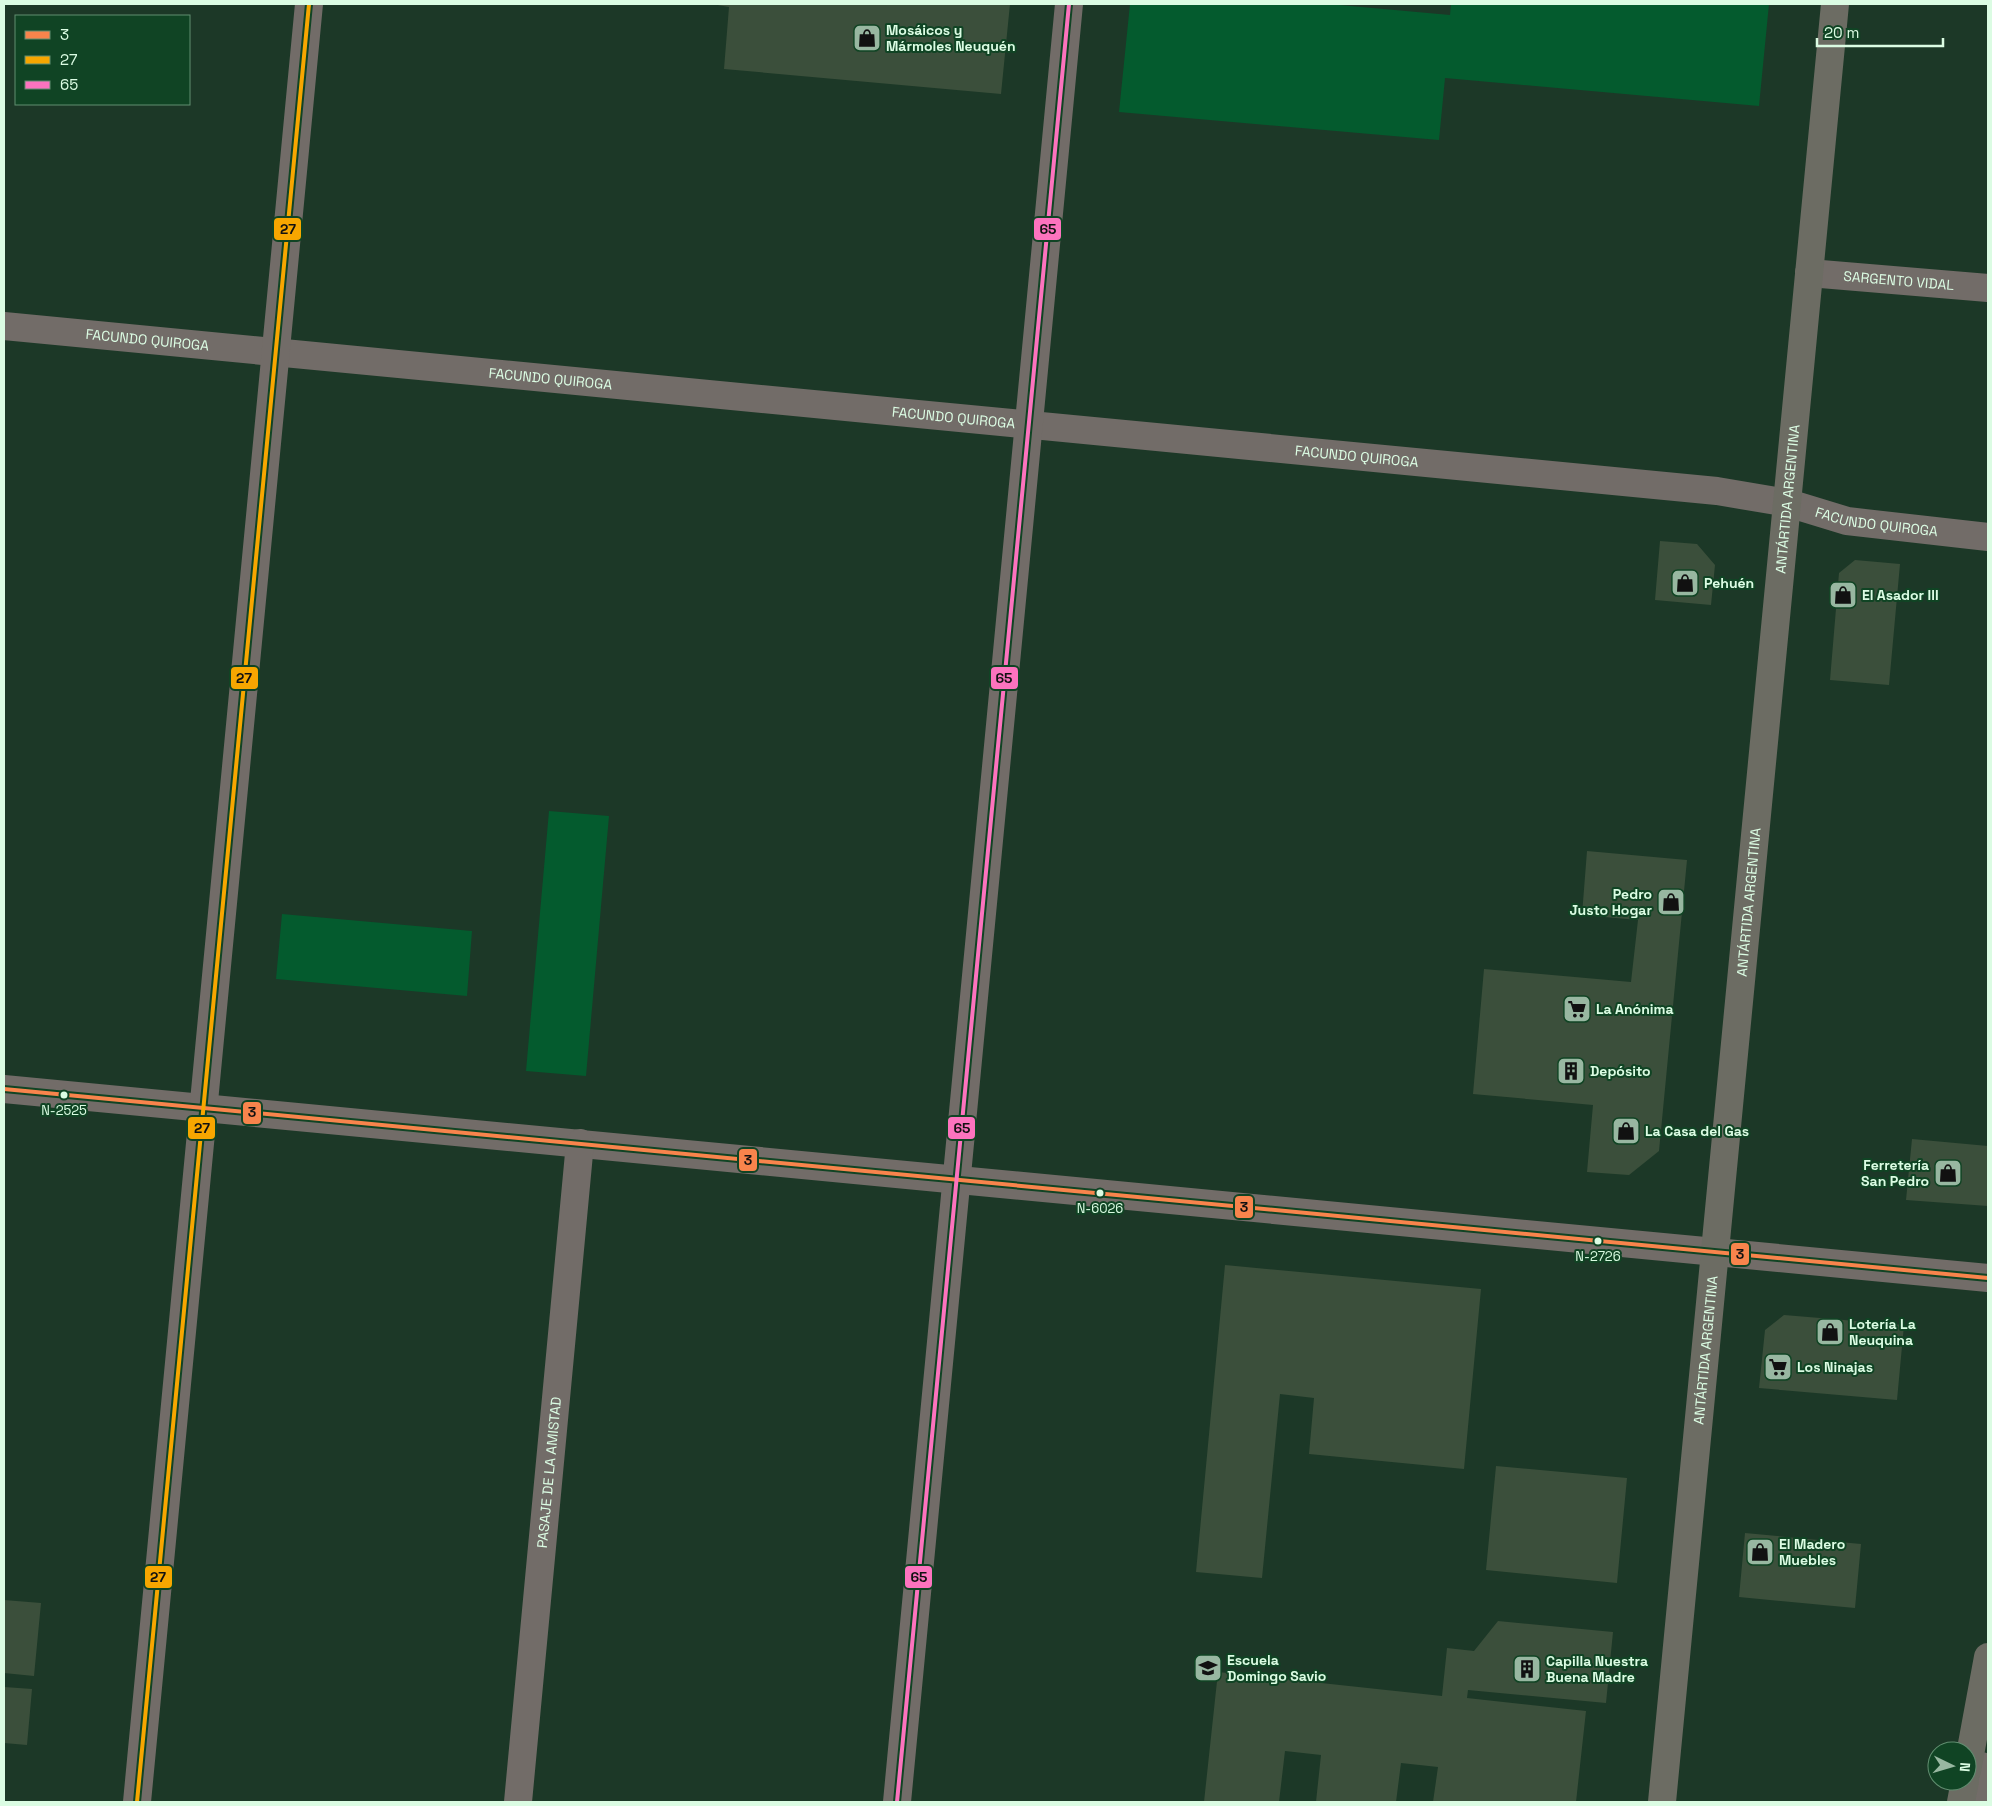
<svg xmlns="http://www.w3.org/2000/svg" width="1992" height="1806" font-family="'Space Grotesk',sans-serif">
	<style>
		.green { fill: #045b2e }
		.building { fill: #3b4f3b }
		.lines { fill: none; stroke-linecap: round; stroke-linejoin: round }
		.minor { stroke: #726c68; stroke-width: 28 }
		.major { stroke: #6c6c63; stroke-width: 28 }
		.bus-1-casing { stroke: #104424; stroke-width: 8 }
		.bus-2-casing { stroke: #104424; stroke-width: 8 }
		.bus-3-casing { stroke: #104424; stroke-width: 8 }
		.bus-1 { stroke: #f8844c; stroke-width: 4 }
		.bus-2 { stroke: #f7a600; stroke-width: 4 }
		.bus-3 { stroke: #fc73be; stroke-width: 4 }
		.bus-dot { fill: #dbfce3; stroke: #104424; stroke-width: 2 }
		.labels { text-anchor: middle; dominant-baseline: central; stroke-width: 4; stroke-linejoin: round; paint-order: stroke }
		.bus-label { font-size: 13px; fill: #dbfce3; stroke: #104424 }
		.poi-label { font-size: 14px; font-weight: bold; fill: #dbfce3; stroke: #104424; text-anchor: start }
		.street-label { font-size: 14px; fill: #dbfce3; stroke: #104424 }
		.line-badge { stroke: #104424; stroke-width: 2 }
		.pale-badge-label { font-size: 14px; text-anchor: middle; font-weight: bold; fill: #111 }
	</style>
	<rect width="100%" height="100%" fill="#1c3827"/>
	<!-- green -->
	<path class="green" d="M1130,4h198l122,11 1,-11h318l-10,102 -314,-28 -6,62 -320,-28z
		M549,811l60,5 -23,260 -60,-5z
		M282,914l190,17 -5,65 -191,-17z"/>
	<!-- building -->
	<path class="building" d="M712,4h298l-9,90 -277,-25 5,-62z
		M1660,541l37,3 18,21 -4,40 -56,-5z
		M1855,560l45,4 -11,121 -59,-5 9,-107z
		M1587,851l100,9 -28,291 -30,24 -42,-3 6,-67 -120,-11 11,-125 147,13 7,-62 -56,-5z
		M1912,1139l76,7v60l-82,-6z
		M1225,1265l256,24 -17,180 -155,-15 5,-56 -34,-4 -18,184 -66,-6z
		M1784,1315l120,10 -7,75 -138,-12 6,-58z
		M1496,1466l131,12 -10,105 -131,-13z
		M1745,1533l116,11 -6,64 -116,-11z
		M4,1600l37,3 -7,73 -30,-3z
		M1498,1621l115,11 -7,71 -138,-13 -1,8 119,13 -10,91h-143l5,-35 -37,-4 -5,39h-80l5,-47 -36,-4 -6,51h-75l14,-130 224,24 5,-48 27,3z
		M4,1687l28,2 -5,56 -23,-2z"/>
	<g class="lines">
		<!-- minor -->
		<g class="minor">
			<path id="s1" d="M1809,273l179,15"/>
			<path id="s2" d="M4,326l1713,165 71,12 59,18 141,16"/>
			<path d="M4,1089l1984,189"/>
			<path d="M137,1802l172,-1798"/>
			<path id="s3" d="M518,1802l62,-659"/>
			<path d="M897,1802l172,-1798"/>
			<path d="M1974,1802l7,-36 7,2"/>
		</g>
		<!-- major -->
		<g class="major">
			<path d="M1967,1771l21,-114"/>
			<path id="s4" d="M1662,1802l173,-1798"/>
			<path d="M1961,1802l4,-21"/>
		</g>
		<defs>
			<path id="bus-1" d="M4,1089l1984,189"/>
			<path id="bus-2" d="M137,1802l172,-1798"/>
			<path id="bus-3" d="M897,1802l172,-1798"/>
		</defs>
		<!-- bus-1 casing -->
		<use href="#bus-1" class="bus-1-casing"/>
		<!-- bus-2 casing -->
		<use href="#bus-2" class="bus-2-casing"/>
		<!-- bus-3 casing -->
		<use href="#bus-3" class="bus-3-casing"/>
		<!-- bus-1 -->
		<use href="#bus-1" class="bus-1"/>
		<!-- bus-2 -->
		<use href="#bus-2" class="bus-2"/>
		<!-- bus-3 -->
		<use href="#bus-3" class="bus-3"/>
	</g>
	<!-- icons -->
	<defs>
		<symbol id="shop-square" viewBox="-11 -11 22 22"><rect x="-9" y="-9" width="18" height="18" rx="4" fill="#98b7a1" stroke="#104424"/><path d="M-5-2.5h2.3a2.7 3.5 0 0 1 5.4 0H5L5.5 6h-11ZM-1.5-2.5h3a1.5 2.3 0 0 0-3 0Z" fill="#111"/></symbol>
		<symbol id="supermarket-square" viewBox="-11 -11 22 22"><rect x="-9" y="-9" width="18" height="18" rx="4" fill="#98b7a1" stroke="#104424"/><path d="M-6-5.5h2.5l.6 2H6L4.5 2H-2.5L-4.4-4H-6ZM-1.5 3.2a1.3 1.3 0 1 0 .1 0ZM3 3.2a1.3 1.3 0 1 0 .1 0Z" fill="#111"/></symbol>
		<symbol id="building-square" viewBox="-11 -11 22 22"><rect x="-9" y="-9" width="18" height="18" rx="4" fill="#98b7a1" stroke="#104424"/><path d="M-4-6H4V6H1V3H-1V6H-4ZM-2.5-4.3h1.7v1.8h-1.7ZM.8-4.3h1.7v1.8H.8ZM-2.5-1h1.7V.8h-1.7ZM.8-1h1.7V.8H.8Z" fill="#111"/></symbol>
		<symbol id="school-square" viewBox="-11 -11 22 22"><rect x="-9" y="-9" width="18" height="18" rx="4" fill="#98b7a1" stroke="#104424"/><path d="M0-5L7-2L0 1L-7-2ZM-4 1L0 2.5L4 1V4Q0 6-4 4Z" fill="#111"/></symbol>
	</defs>
	<g fill-rule="evenodd">
		<use href="#shop-square" x="851" y="22" width="32" height="32"/>
		<use href="#shop-square" x="1669" y="567" width="32" height="32"/>
		<use href="#shop-square" x="1827" y="579" width="32" height="32"/>
		<use href="#shop-square" x="1655" y="886" width="32" height="32"/>
		<use href="#supermarket-square" x="1561" y="993" width="32" height="32"/>
		<use href="#building-square" x="1555" y="1055" width="32" height="32"/>
		<use href="#shop-square" x="1610" y="1115" width="32" height="32"/>
		<use href="#shop-square" x="1932" y="1157" width="32" height="32"/>
		<use href="#shop-square" x="1814" y="1316" width="32" height="32"/>
		<use href="#supermarket-square" x="1762" y="1351" width="32" height="32"/>
		<use href="#shop-square" x="1744" y="1536" width="32" height="32"/>
		<use href="#school-square" x="1192" y="1652" width="32" height="32"/>
		<use href="#building-square" x="1511" y="1653" width="32" height="32"/>
	</g>
	<!-- markers -->
	<g class="bus-dot">
		<circle cx="64" cy="1095" r="4.5"/>
		<circle cx="1100" cy="1193" r="4.5"/>
		<circle cx="1598" cy="1241" r="4.5"/>
	</g>
	<g class="labels">
		<!-- bus labels -->
		<g class="bus-label">
			<text x="64" y="1110">N-2525</text>
			<text x="1100" y="1208">N-6026</text>
			<text x="1598" y="1256">N-2726</text>
		</g>
		<!-- poi labels -->
		<g class="poi-label">
			<text x="886" y="30">Mosáicos y<tspan x="886" dy="16">Mármoles Neuquén</tspan></text>
			<text x="1704" y="583">Pehuén</text>
			<text x="1862" y="595">El Asador III</text>
			<text x="1652" y="894" text-anchor="end">Pedro<tspan x="1652" dy="16">Justo Hogar</tspan></text>
			<text x="1596" y="1009">La Anónima</text>
			<text x="1590" y="1071">Depósito</text>
			<text x="1645" y="1131">La Casa del Gas</text>
			<text x="1929" y="1165" text-anchor="end">Ferretería<tspan x="1929" dy="16">San Pedro</tspan></text>
			<text x="1849" y="1324">Lotería La<tspan x="1849" dy="16">Neuquina</tspan></text>
			<text x="1797" y="1367">Los Ninajas</text>
			<text x="1779" y="1544">El Madero<tspan x="1779" dy="16">Muebles</tspan></text>
			<text x="1227" y="1660">Escuela<tspan x="1227" dy="16">Domingo Savio</tspan></text>
			<text x="1546" y="1661">Capilla Nuestra<tspan x="1546" dy="16">Buena Madre</tspan></text>
		</g>
		<!-- street labels -->
		<g class="street-label">
			<text stroke="none"><textPath href="#s1" startOffset="90">SARGENTO VIDAL</textPath></text>
			<text stroke="none"><textPath href="#s2" startOffset="144">FACUNDO QUIROGA</textPath></text>
			<text stroke="none"><textPath href="#s2" startOffset="549">FACUNDO QUIROGA</textPath></text>
			<text stroke="none"><textPath href="#s2" startOffset="954">FACUNDO QUIROGA</textPath></text>
			<text stroke="none"><textPath href="#s2" startOffset="1359">FACUNDO QUIROGA</textPath></text>
			<text stroke="none"><textPath href="#s4" startOffset="1309">ANTÁRTIDA ARGENTINA</textPath></text>
			<text stroke="none"><textPath href="#s2" startOffset="1884">FACUNDO QUIROGA</textPath></text>
			<text stroke="none"><textPath href="#s4" startOffset="904">ANTÁRTIDA ARGENTINA</textPath></text>
			<text stroke="none"><textPath href="#s4" startOffset="454">ANTÁRTIDA ARGENTINA</textPath></text>
			<text stroke="none"><textPath href="#s3" startOffset="331">PASAJE DE LA AMISTAD</textPath></text>
		</g>
	</g>
	<g class="line-badge">
		<rect x="273" y="217" width="29" height="24" rx="5" fill="#f7a600"/>
		<rect x="1033" y="217" width="29" height="24" rx="5" fill="#fc73be"/>
		<rect x="230" y="666" width="29" height="24" rx="5" fill="#f7a600"/>
		<rect x="990" y="666" width="29" height="24" rx="5" fill="#fc73be"/>
		<rect x="242" y="1101" width="20" height="24" rx="5" fill="#f8844c"/>
		<rect x="187" y="1116" width="29" height="24" rx="5" fill="#f7a600"/>
		<rect x="947" y="1116" width="29" height="24" rx="5" fill="#fc73be"/>
		<rect x="738" y="1148" width="20" height="24" rx="5" fill="#f8844c"/>
		<rect x="1234" y="1195" width="20" height="24" rx="5" fill="#f8844c"/>
		<rect x="1730" y="1242" width="20" height="24" rx="5" fill="#f8844c"/>
		<rect x="144" y="1565" width="29" height="24" rx="5" fill="#f7a600"/>
		<rect x="904" y="1565" width="29" height="24" rx="5" fill="#fc73be"/>
	</g>
	<g class="pale-badge-label">
		<text x="288" y="234">27</text>
		<text x="1048" y="234">65</text>
		<text x="244" y="683">27</text>
		<text x="1004" y="683">65</text>
		<text x="252" y="1117">3</text>
		<text x="202" y="1133">27</text>
		<text x="962" y="1133">65</text>
		<text x="748" y="1165">3</text>
		<text x="1244" y="1212">3</text>
		<text x="1740" y="1259">3</text>
		<text x="158" y="1582">27</text>
		<text x="919" y="1582">65</text>
	</g>
	<!-- border -->
	<rect width="1992" height="1806" fill="none" stroke="#dbfce3" stroke-width="10"/>
	<!-- legend -->
	<rect x="15" y="15" width="175" height="90" fill="#104424" stroke="#618e70"/>
	<rect x="25" y="31" width="25" height="8" fill="#f8844c" stroke="#618e70"/>
	<text x="60" y="40" font-size="15" fill="#dbfce3">3</text>
	<rect x="25" y="56" width="25" height="8" fill="#f7a600" stroke="#618e70"/>
	<text x="60" y="65" font-size="15" fill="#dbfce3">27</text>
	<rect x="25" y="81" width="25" height="8" fill="#fc73be" stroke="#618e70"/>
	<text x="60" y="90" font-size="15" fill="#dbfce3">65</text>
	<!-- north arrow -->
	<g transform="translate(1952 1766) rotate(95)"><circle r="24" fill="#104424" stroke="#618e70"/>
	<path d="M0-4L9 19L0 12L-9 19Z" fill="#98b7a1"/>
	<text y="-8" font-size="14" font-weight="bold" text-anchor="middle" fill="#dbfce3">N</text>
	</g>
	<!-- scale -->
	<path d="M1817 38v8h126v-8" fill="none" stroke="#dbfce3" stroke-width="2.5"/>
	<text x="1824" y="38" font-size="15" fill="#dbfce3" stroke="#104424" stroke-width="4" paint-order="stroke">20 m</text>
</svg>
